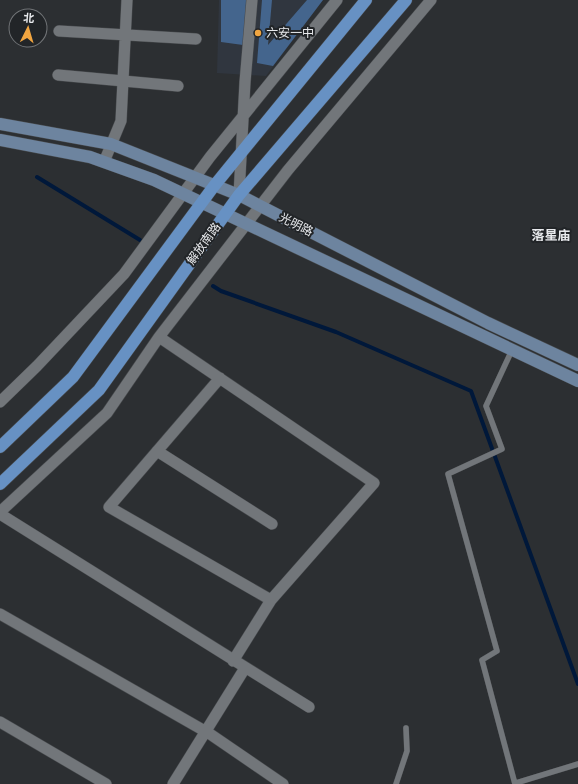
<svg xmlns="http://www.w3.org/2000/svg" width="578" height="784" font-family="'Sofia Sans Condensed','Noto Sans SC',sans-serif">
	<style>
		.built { fill: #30363f }
		.forest { fill: #44658d }
		.lines { fill: none; stroke-linecap: round; stroke-linejoin: round }
		.stream { stroke: #00183a; stroke-width: 4 }
		.lane-casing { stroke: #474a4d; stroke-width: 6 }
		.street-casing { stroke: #474a4d; stroke-width: 12 }
		.secondary-casing { stroke: #474a4d; stroke-width: 13 }
		.primary-casing { stroke: #474a4d; stroke-width: 13 }
		.lane { stroke: #72767a; stroke-width: 5.5 }
		.street { stroke: #72767a; stroke-width: 11 }
		.secondary { stroke: #6d849f; stroke-width: 12 }
		.primary { stroke: #6791c3; stroke-width: 12 }
		.poi-dot { fill: #f1a540; stroke: #222528; stroke-width: 1.5 }
		.labels { text-anchor: middle; dominant-baseline: central; stroke-width: 4; stroke-linejoin: round; paint-order: stroke }
		.poi-label { font-size: 12px; fill: #e8eaed; stroke: #222528; text-anchor: start }
		.street-label { font-size: 12px; fill: #e8eaed; stroke: #222528 }
		.neighbourhood-label { font-size: 13px; font-weight: bold; fill: #e8eaed; stroke: #222528 }
	</style>
	<rect width="100%" height="100%" fill="#2c2f32"/>
	<!-- built -->
	<path class="built" d="M219,0h104l-57,76 -49,-3z"/>
	<!-- forest -->
	<path class="forest" d="M221,0h26l-4,45 -22,-3z
		M262,0h10l-4,45 39,-45h16l-50,66 -16,-3z"/>
	<g class="lines">
		<!-- stream -->
		<path class="stream" d="M37,177l103,63
			M213,286l8,5 115,41 135,59 107,293"/>
		<defs>
			<path id="lane" d="M512,350l-26,56 16,43 -54,25 49,177 -15,9 33,124
				M516,783l62,-19
				M396,784l11,-33 -1,-23"/>
			<path id="street" d="M59,31l137,8
				M58,75l120,11
				M104,162l17,-41 6,-121
				M239,195l6,-113 7,-82
				M159,337l215,146 -103,117 -38,61
				M220,378l-111,129 162,93
				M0,402l37,-36 87,-92 86,-117 127,-157
				M157,451l115,73
				M0,512l107,-99 52,-76 129,-167 143,-170
				M0,514l309,193
				M0,614l210,120 73,50
				M0,722l106,62
				M173,784l72,-116"/>
			<path id="secondary" d="M0,124l111,20 128,51 249,128 90,42
				M0,140l90,17 64,23 424,201"/>
			<path id="primary" d="M0,447l73,-70 141,-191 152,-186
				M0,484l99,-94 140,-195 167,-195"/>
		</defs>
		<!-- lane casing -->
		<use href="#lane" class="lane-casing"/>
		<!-- street casing -->
		<use href="#street" class="street-casing"/>
		<!-- secondary casing -->
		<use href="#secondary" class="secondary-casing"/>
		<!-- primary casing -->
		<use href="#primary" class="primary-casing"/>
		<!-- lane -->
		<use href="#lane" class="lane"/>
		<!-- street -->
		<use href="#street" class="street"/>
		<!-- secondary -->
		<use href="#secondary" class="secondary"/>
		<!-- primary -->
		<use href="#primary" class="primary"/>
	</g>
	<!-- markers -->
	<circle class="poi-dot" cx="258" cy="33" r="4"/>
	<g class="labels">
		<!-- poi labels -->
		<g class="poi-label">
			<text x="266" y="33">六安一中</text>
		</g>
		<!-- street labels -->
		<g class="street-label">
			<text transform="translate(296 225) rotate(27)">光明路</text>
			<text transform="translate(204 244) rotate(-54)">解放南路</text>
		</g>
		<!-- neighbourhood labels -->
		<g class="neighbourhood-label">
			<text x="551" y="236">落星庙</text>
		</g>
	</g>
	<!-- north arrow -->
	<g transform="translate(28 28) rotate(5)"><circle r="19" fill="#222528" stroke="#717477"/>
	<path d="M0-3L7 15L0 10L-7 15Z" fill="#f1a540"/>
	<text y="-6" font-size="11" font-weight="bold" text-anchor="middle" fill="#e8eaed">北</text>
	</g>
</svg>
